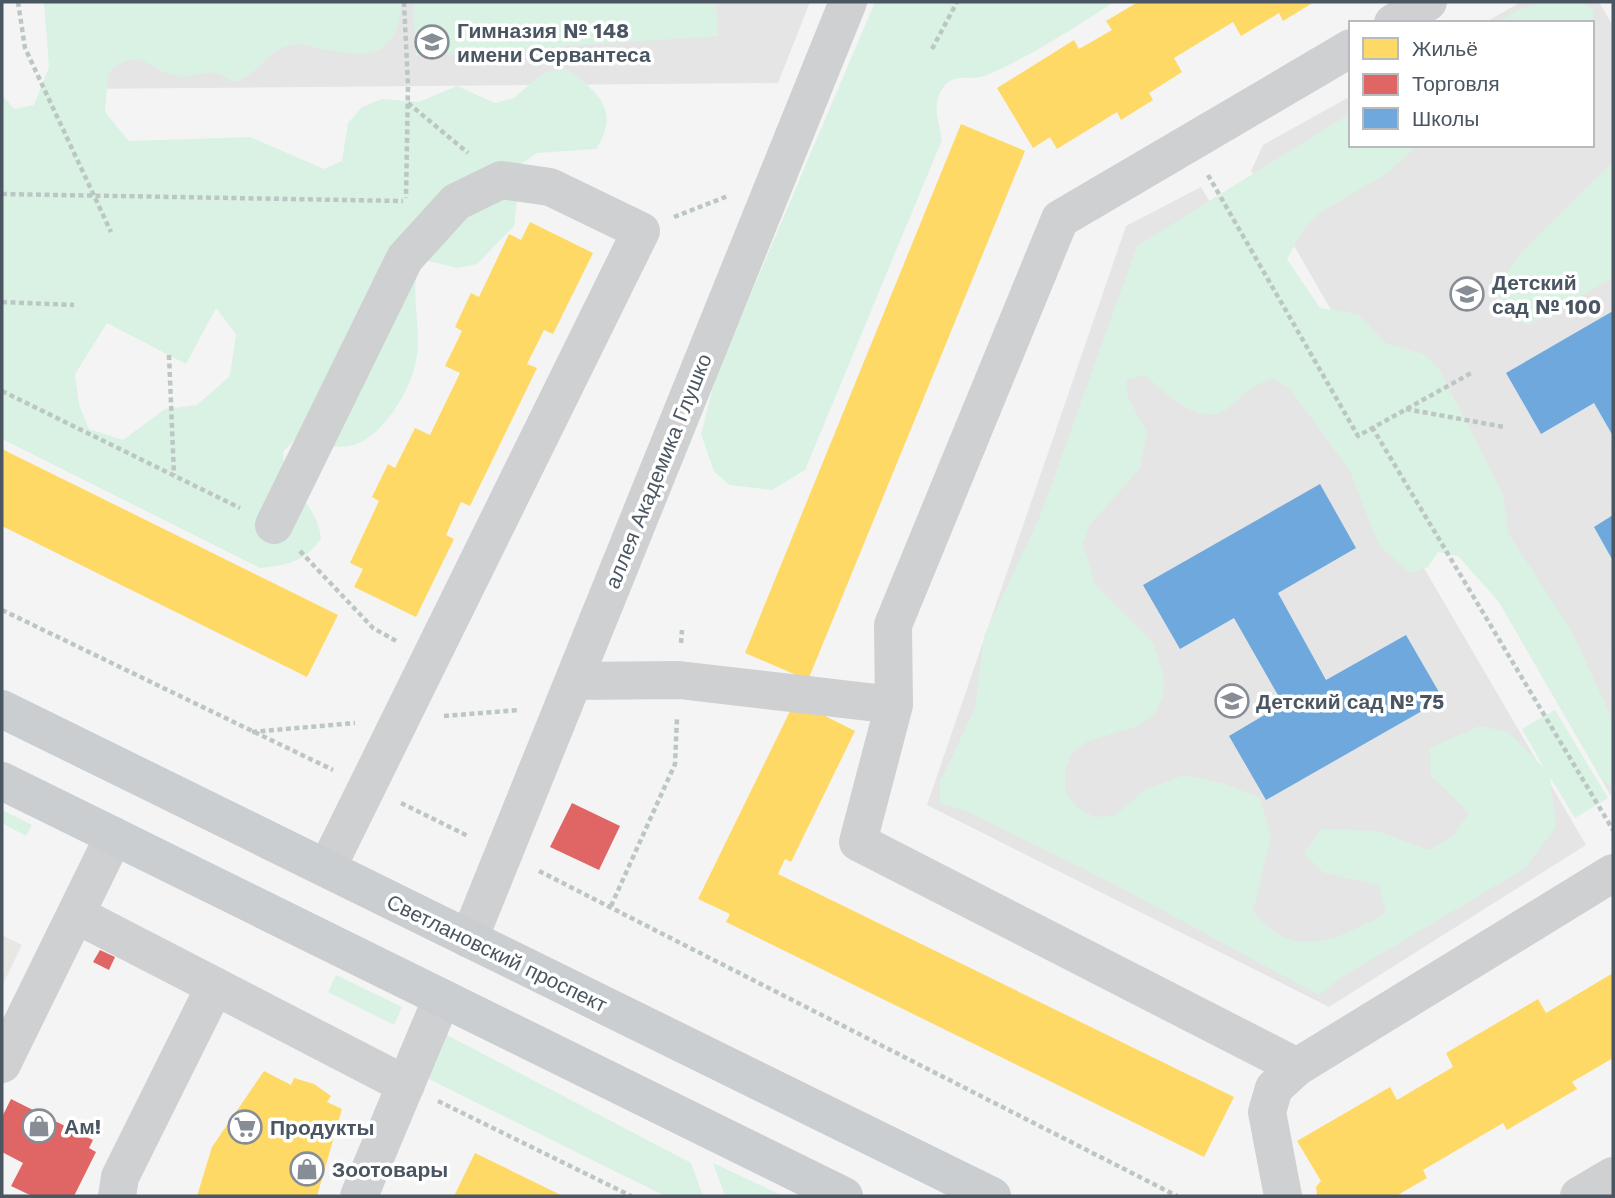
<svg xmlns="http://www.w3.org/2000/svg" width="1615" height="1198" font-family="'Work Sans',sans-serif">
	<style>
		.commercial { fill: #e8e7e3 }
		.education { fill: #e6e5e6 }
		.green { fill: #d9f2e3; fill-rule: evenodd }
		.homes { fill: #ffd966 }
		.shops { fill: #e06666 }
		.schools { fill: #6fa8dc }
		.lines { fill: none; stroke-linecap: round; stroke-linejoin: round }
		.path { stroke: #bcc7c4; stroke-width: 4.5; stroke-dasharray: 5 3.5; stroke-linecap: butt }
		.minor { stroke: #ced0d2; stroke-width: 38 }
		.major { stroke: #caced1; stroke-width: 38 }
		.labels { text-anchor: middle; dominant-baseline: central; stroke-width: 7; stroke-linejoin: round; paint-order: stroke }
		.poi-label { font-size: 21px; font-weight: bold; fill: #4a5661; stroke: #fff; text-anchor: start }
		.street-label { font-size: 21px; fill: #4a5661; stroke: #fff }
	</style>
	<rect width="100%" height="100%" fill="#f4f4f4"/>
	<!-- commercial -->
	<path class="commercial" d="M2,935l20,10 -20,41z"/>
	<!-- education -->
	<path class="education" d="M67,2h743l-32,81 -705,6z
		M1521,2h78l14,24 -2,770 -360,-625 12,-26 88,-49v49h241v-122h-108z
		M1201,187l385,658 -257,162 -402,-202 199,-579z"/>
	<!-- green -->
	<path class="green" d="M44,2h357c-3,60 -36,55 -84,46 -8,-2 -18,-6 -26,-3 -26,6 -28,27 -57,37 -33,-20 -32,-1 -58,-6 -32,-7 -34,-32 -68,-3l-3,39 24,29 121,-4 74,32 18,-8 6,-38 14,-16 20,-8 37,3 38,-16 38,17 19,-5 31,-26 23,-3c30,25 53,40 28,80l-59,4 -16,11 -7,62 -37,38 -19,4 -38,-9c-11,32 1,63 -3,96 -3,31 -35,86 -68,91 -17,3 -37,-4 -54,-7l-12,13c1,42 34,47 38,87 -17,23 -33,26 -61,29l-258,-129v-344l12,14 20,-4 15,-38zM216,308l20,26 -6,42 -33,29 -32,4 -42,31 -34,-11 -10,-24 -4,-31 32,-51 79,41z
		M413,2h303l2,34 -302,20z
		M875,2h239c-42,27 -81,53 -127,73 -15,7 -33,-4 -44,13 -12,16 -4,33 -1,52l-137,330 -33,20 -43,-5 -15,-14 -13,-37 15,-58z
		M1544,2h37l12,8 1,20 -2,-7h-95l20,-13z
		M1351,113v32h67l-32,29 -68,40 -13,13 -18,32 33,49 38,6 29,30 37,10 14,13 65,127 5,39 63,97 42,91v69l-12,-12 -102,-176 -41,-46 -20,-4 -10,15 -18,6 -31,-28 -29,-74 -60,-82 -16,-10c-19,4 -27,13 -41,25 -31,29 -64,-10 -89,-29l-18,5 2,18 19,34 -7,36 -51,58 -6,18 12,40 58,58 11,36 -1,19 -9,17 -16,12 -52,16 -15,12 -6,18 1,21 12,15 17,9 19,-1 31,-26 39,-15 38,8 38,15 11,39 -18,74c39,52 87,28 133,2l-7,-28 -55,-12 -20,-20 17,-24 56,2 52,19 24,-14 16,-23 -38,-37 -1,-28 50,-22 28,6 36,36 -22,-39 33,-19 53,88 -33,20 -25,-41 6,50 -32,42 -184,109 -21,17 -209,-113 -141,-70 -29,-9v-21l35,-74 9,-72 57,-122 96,-268z
		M1613,155v123l-85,47 -31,-17v-21l24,-34 89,-88z
		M2,810l30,15 -6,11 -24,-13z
		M336,975l66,32 -8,18 -66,-33z
		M445,1034l246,129 12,33h-38l-242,-120z
		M713,1163l70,33h-58z"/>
	<!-- homes -->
	<path class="homes" d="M1138,2h176l-31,19 -4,-8 -38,23 -8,-14 -59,36 8,14 -33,21 4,7 -32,20 -4,-8 -60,37 -7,-12 -17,11 -36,-60 77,-48 5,9 33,-19 -6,-9z
		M961,124l64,27 -217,529 -63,-27z
		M530,222l63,31 -40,81 -9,-4 -17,34 10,4 -67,138 -9,-4 -15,33 8,4 -38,78 -62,-30 9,-18 -13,-6 29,-62 -7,-4 16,-33 7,4 20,-40 15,7 30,-62 -15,-7 17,-35 -7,-4 16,-34 8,4 30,-63 12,6z
		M2,449l336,166 -31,62 -305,-151z
		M795,701l60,30 -64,131 -6,-3 -7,15 456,223 -30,60 -478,-235 4,-8 -32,-15z
		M1613,973v85l-41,24 5,7 -70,41 -4,-7 -80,47 4,8 -31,18h-79l-1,-9 5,-6 -24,-40 93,-54 7,13 56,-33 -7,-14 92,-54 8,14z
		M264,1071l27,14 3,-7 20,6 17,12 -4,6 15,7 -25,87h-120l15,-49z
		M475,1153l88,43h-109z"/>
	<!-- shops -->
	<path class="shops" d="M572,803l48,23 -21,44 -49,-23z
		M100,950l15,7 -6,13 -16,-8z
		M11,1099l82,41 -4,8 7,4 -22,44h-42l-21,-10 12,-23 -21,-11v-35z"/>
	<!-- schools -->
	<path class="schools" d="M1613,311v125l-19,-33 -53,31 -35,-61z
		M1320,484l36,64 -78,45 48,87 80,-45 37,64 -177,101 -37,-64 54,-32 -49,-86 -54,31 -37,-64z
		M1613,515v46l-19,-34z"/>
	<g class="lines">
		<!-- path -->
		<path class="path" d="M18,2l7,46 86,184
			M404,2l4,84 -2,112
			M932,49l25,-47
			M408,103l60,50
			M1208,175l150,261 115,-64
			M2,194l401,7
			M674,217l54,-21
			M2,302l72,3
			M169,355l5,120
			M2,391l238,117
			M1406,409l98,18
			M1372,427l241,403
			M300,551l73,77 25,14
			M2,610l331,160
			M681,643l1,-13
			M444,716l75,-6
			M252,732l103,-9
			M401,803l67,33
			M539,871l638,325
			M611,906l64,-142 2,-46
			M438,1101l193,95"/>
		<!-- minor -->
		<path class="minor" d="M1393,23l35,-21
			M274,525l131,-267 51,-56 45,-22 49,7 91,44 -314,637
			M574,681l105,-1 215,25
			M77,915l329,170
			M469,939l379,-937
			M2,1064l112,-228
			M1297,1067l-439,-225 36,-137 -1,-80 167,-406 291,-171
			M117,1196l3,-19 95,-191
			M359,1196l83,-198
			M1283,1196l-16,-84 7,-24 23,-21 316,-194
			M1579,1196l34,-20"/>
		<!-- major -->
		<path class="major" d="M2,709l990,487
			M2,781l842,415"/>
	</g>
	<!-- icons -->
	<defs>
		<symbol id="school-ring" viewBox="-11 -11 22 22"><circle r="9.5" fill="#fff" stroke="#868d94" stroke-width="1.5"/><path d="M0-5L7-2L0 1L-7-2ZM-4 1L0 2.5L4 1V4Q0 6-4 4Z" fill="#868d94"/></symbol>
		<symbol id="shop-ring" viewBox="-11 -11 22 22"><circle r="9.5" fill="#fff" stroke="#868d94" stroke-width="1.5"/><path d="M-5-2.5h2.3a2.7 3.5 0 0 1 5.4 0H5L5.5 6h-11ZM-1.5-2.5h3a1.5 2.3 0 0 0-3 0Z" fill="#868d94"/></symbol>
		<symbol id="supermarket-ring" viewBox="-11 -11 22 22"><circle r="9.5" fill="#fff" stroke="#868d94" stroke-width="1.5"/><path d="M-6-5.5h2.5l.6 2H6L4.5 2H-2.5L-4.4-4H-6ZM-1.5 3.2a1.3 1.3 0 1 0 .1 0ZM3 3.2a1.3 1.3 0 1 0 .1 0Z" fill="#868d94"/></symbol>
	</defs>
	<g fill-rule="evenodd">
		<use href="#school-ring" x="413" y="23" width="38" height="38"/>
		<use href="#school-ring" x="1448" y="275" width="38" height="38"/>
		<use href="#school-ring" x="1213" y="682" width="38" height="38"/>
		<use href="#shop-ring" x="20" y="1107" width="38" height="38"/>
		<use href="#supermarket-ring" x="226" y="1108" width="38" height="38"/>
		<use href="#shop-ring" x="288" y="1150" width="38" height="38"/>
	</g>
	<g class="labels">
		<!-- poi labels -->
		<g class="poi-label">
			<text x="457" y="30">Гимназия № 148<tspan x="457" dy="24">имени Сервантеса</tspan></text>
			<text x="1492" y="282">Детский<tspan x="1492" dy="24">сад № 100</tspan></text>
			<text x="1256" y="701">Детский сад № 75</text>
			<text x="64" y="1126">Ам!</text>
			<text x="270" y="1127">Продукты</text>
			<text x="332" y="1169">Зоотовары</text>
		</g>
		<!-- street labels -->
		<g class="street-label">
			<text transform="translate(658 471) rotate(-68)">аллея Академика Глушко</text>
			<text transform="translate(497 953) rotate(26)">Светлановский проспект</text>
		</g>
	</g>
	<!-- border -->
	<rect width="1615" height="1198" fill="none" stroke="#4a5661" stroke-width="7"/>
	<!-- legend -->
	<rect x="1349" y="21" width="245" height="126" fill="#ffffff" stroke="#b7bbc0" stroke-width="2"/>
	<rect x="1363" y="38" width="35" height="21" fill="#ffd966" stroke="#b7bbc0" stroke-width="2"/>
	<text x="1412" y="56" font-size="21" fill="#4a5661">Жильё</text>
	<rect x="1363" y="74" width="35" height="21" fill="#e06666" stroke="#b7bbc0" stroke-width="2"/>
	<text x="1412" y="91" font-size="21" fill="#4a5661">Торговля</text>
	<rect x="1363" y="108" width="35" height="21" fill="#6fa8dc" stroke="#b7bbc0" stroke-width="2"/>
	<text x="1412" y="126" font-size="21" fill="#4a5661">Школы</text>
</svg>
